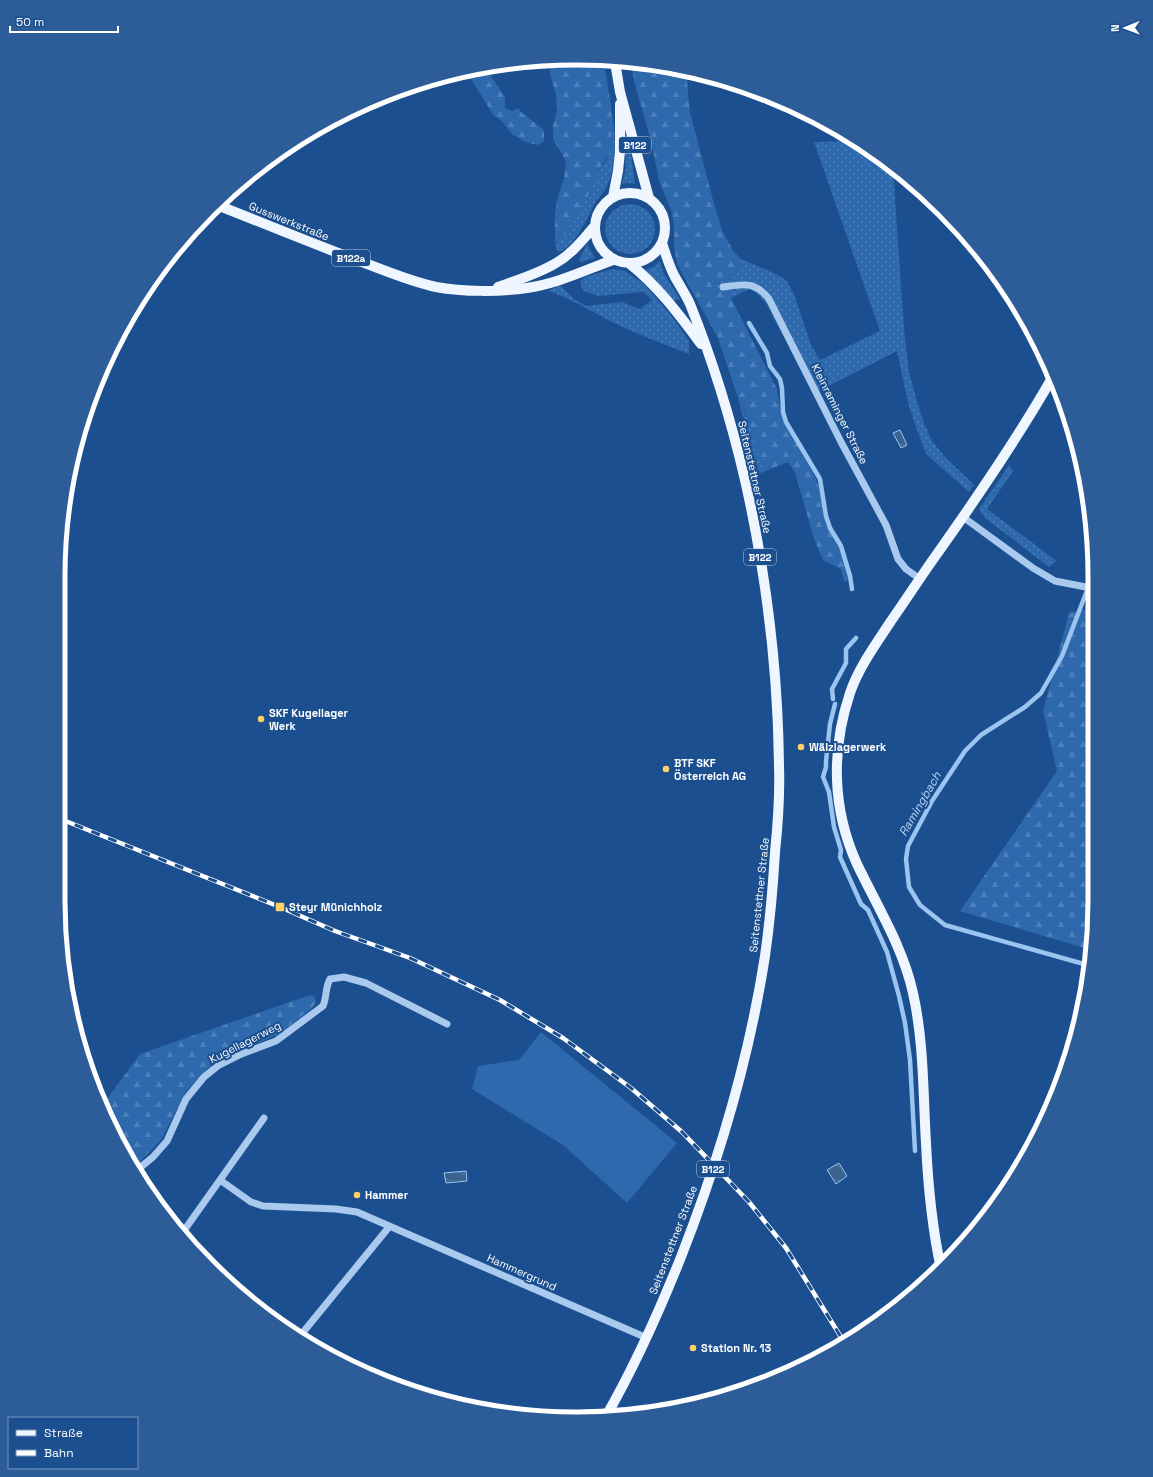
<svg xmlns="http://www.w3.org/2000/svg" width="1153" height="1477" font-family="'Space Grotesk',sans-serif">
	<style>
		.grass { fill: url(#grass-dots) }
		.forest { fill: url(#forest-firs) }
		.pitch { fill: #2e69ad }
		.water { fill: url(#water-ripples); stroke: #9cc4f0 }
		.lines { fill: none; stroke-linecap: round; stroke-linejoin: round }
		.stream { stroke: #9cc4f0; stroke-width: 4.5 }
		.minor { stroke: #a9c9ee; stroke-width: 7 }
		.major { stroke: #f0f6ff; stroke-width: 10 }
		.rail-casing { stroke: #fff; stroke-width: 4.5 }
		.rail { stroke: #1b4f8f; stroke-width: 3; stroke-dasharray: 9; stroke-linecap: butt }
		.poi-dot { fill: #ffd166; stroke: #1b4f8f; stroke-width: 1.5 }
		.labels { text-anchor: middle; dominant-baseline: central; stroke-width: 4; stroke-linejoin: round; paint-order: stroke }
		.shield { fill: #1b4f8f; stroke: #bbcadd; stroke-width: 1 }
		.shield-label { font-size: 10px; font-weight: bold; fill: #fff }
		.street-label { font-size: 11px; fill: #fff; stroke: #1b4f8f }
		.poi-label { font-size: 11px; font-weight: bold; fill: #fff; stroke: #1b4f8f; text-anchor: start }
		.water-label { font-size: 12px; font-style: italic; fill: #b5d3f5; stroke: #1b4f8f }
		.rim { fill: none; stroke: #fff; stroke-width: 5 }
	</style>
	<defs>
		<pattern id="grass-dots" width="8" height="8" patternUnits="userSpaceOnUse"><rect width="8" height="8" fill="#2e69ad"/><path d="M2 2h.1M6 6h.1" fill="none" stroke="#4d80b9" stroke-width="1.8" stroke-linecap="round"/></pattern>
		<pattern id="forest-firs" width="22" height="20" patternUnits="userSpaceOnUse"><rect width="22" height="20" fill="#2e69ad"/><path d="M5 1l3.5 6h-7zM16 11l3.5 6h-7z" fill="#4d80b9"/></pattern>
		<pattern id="water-ripples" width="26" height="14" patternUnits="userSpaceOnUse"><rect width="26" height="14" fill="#3c6290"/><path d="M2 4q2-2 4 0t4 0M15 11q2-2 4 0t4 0" fill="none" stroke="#597aa1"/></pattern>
	</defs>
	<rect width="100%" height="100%" fill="#1b4f8f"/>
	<!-- grass -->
	<path class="grass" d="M609,95c5,30 11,62 -2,91 -4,9 -12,14 -15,23 -7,14 -18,37 -33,43l-3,-3 -1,-8 2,2 8,-8 34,-65 8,-11 5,-16z
		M624,123l3,1 8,60 -5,-1 -8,1 4,-16z
		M856,141l9,5 28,23 11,160 5,43 8,30 7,21 8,18 12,15 30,29 -5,7 -43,-38 -17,-47 -12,-56 -84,43 -47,-91 -8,-9 -9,-5 -18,9 -15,-7 -3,-8 18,-4 9,-12 1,-8 33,14 12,7 8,14 17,51 9,15 60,-29 -66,-189z
		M605 229a25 25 0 1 1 50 0a25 25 0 1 1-50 0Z
		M587,244l8,14 -14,4 -2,-2z
		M660,261l3,11 17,27 -6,2 -29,-31 8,-3z
		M612,269l13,2 19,13 27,31 18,26v13c-26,-10 -52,-20 -77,-32 -21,-11 -42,-24 -64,-31l12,-6 14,14 12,7 36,-4 18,7 12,-9 -8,-8 -46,4 -15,-5 -3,-10 5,-4z
		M737,395c7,15 14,30 19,46 3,11 4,20 10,30l-7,3z
		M1009,465l4,6 -26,38 70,52 -8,6 -64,-49 -6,-9z"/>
	<!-- forest -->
	<path class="forest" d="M577,58l27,3 7,46 1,36 -1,7 -12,20 -13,30 -12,18 -9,17 -6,8 -4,-2v-27l2,-14 7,-22 2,-17 -13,-22v-13l4,-16 -1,-15 -6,-21v-13z
		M631,63l47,5 8,2 4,42 24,92 8,26 11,21 8,8 -1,8 -9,12 -18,4 3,8 14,-1 1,8 46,91 4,25 36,67 13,41 15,32 8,24 -9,4 -3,-13 -18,-9 -9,-21 -19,-67 -7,-10 -22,9 -6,-9 -4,-21 -10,-28 -9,-18 -19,-57 -41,-74 -3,-17v-19l-2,-16 -13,-31 -7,-36 -17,-60z
		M485,67l20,30v11l7,3 6,-3c7,9 18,14 26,23v10l-6,4 -13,-3 -13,-8 -10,-13 -8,-5 -28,-45z
		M1091,608v342l-131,-39 97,-140 -14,-60 26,-98z
		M310,995l5,2 1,6 -5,6 -32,25 -60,25 -15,13 -19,21 -24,47 -27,28 -6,-8 -24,-57 36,-49z"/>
	<!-- pitch -->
	<path class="pitch" d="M541,1032l136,111 -50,60 -64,-58 -91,-56 6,-23 41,-6z"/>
	<!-- water -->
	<path class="water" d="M900,430l7,15 -6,3 -8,-15z
		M839,1163l8,13 -11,8 -9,-14z
		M466,1171l1,10 -21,2 -2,-10z"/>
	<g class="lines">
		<!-- stream -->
		<path class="stream" d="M749,323l18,30 3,13 10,13 2,9 1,24 3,10 34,57 6,37 4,12 11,18 9,30 2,13
			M833,699l-1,-10 14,-26v-14l10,-11
			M835,704l-5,20 -4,37v6l-3,10 6,15 5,35 7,23 -1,7 21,47 7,6 19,42 12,44 6,27 5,37 5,91
			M1091,966l-146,-41 -25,-20 -11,-18 -3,-28 2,-13 24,-45 33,-50 16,-16 44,-28 16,-14 21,-37 29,-76"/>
		<!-- minor -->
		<path class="minor" d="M723,287c21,-3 32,-6 46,12l72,143 45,83 12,34 8,10 14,10
			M963,517l70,51 22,13 36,7
			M136,1171l17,-14 14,-16 19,-42 18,-22 15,-12 20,-10 37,-14 47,-35c4,-9 2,-18 7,-27l14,-2 22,6 81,41
			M220,1180l31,22 12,4 73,3 21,3 290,126
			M183,1232l81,-114
			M300,1336l89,-109"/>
		<!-- major -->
		<path class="major" d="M615,62l5,30 29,106
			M595 228a35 35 0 1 1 70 0a35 35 0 1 1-70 0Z
			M613,197l5,-26 2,-19v-48
			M217,205c51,20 101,41 153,60 21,8 43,17 66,22 26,5 65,5 91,1 30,-4 58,-18 86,-28
			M630,264c28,22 50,52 71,80
			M498,287c19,-7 40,-13 58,-24 16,-9 27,-24 39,-37
			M941,1269c-9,-42 -13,-83 -15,-126 -3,-50 -2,-101 -13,-150 -10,-46 -36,-87 -56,-129 -25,-55 -26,-114 -7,-171 9,-26 26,-49 41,-72 14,-20 27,-40 41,-60 42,-59 84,-120 120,-183
			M605,1418c30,-52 54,-106 76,-161 38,-97 68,-198 84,-301 5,-35 8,-69 10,-104 3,-29 5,-58 4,-86 -1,-96 -13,-193 -34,-286 -14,-60 -32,-119 -55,-176 -4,-9 -10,-18 -15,-27 -6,-11 -9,-22 -13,-34"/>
		<defs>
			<path id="rail" d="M58,818l222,89 55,24 75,27 90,42 63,38 68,50 51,44 67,70 37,46 58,94"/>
		</defs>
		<!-- rail casing -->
		<use href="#rail" class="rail-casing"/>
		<!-- rail -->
		<use href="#rail" class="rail"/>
	</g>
	<!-- markers -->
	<g class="poi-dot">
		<circle cx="261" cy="719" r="4"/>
		<circle cx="801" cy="747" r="4"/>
		<circle cx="666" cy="769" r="4"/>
		<rect x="275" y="902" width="10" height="10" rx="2"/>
		<circle cx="357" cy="1195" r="4"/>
		<circle cx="693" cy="1348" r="4"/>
	</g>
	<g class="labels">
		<!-- shield labels -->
		<g class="shield">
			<rect x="619" y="137" width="32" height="16" rx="3"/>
			<rect x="332" y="250" width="38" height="16" rx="3"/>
			<rect x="744" y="549" width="32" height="16" rx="3"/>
			<rect x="697" y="1161" width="32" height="16" rx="3"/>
		</g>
		<g class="shield-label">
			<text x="635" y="145">B122</text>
			<text x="351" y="258">B122a</text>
			<text x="760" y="557">B122</text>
			<text x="713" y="1169">B122</text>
		</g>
		<!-- street labels -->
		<g class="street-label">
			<text transform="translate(289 221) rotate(22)">Gusswerkstraße</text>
			<text transform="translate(840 414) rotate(63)">Kleinraminger Straße</text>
			<text transform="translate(755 477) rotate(77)">Seitenstettner Straße</text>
			<text transform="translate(759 895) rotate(-84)">Seitenstettner Straße</text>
			<text transform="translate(245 1042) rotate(-27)">Kugellagerweg</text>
			<text transform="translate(673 1240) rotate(-69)">Seitenstettner Straße</text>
			<text transform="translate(522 1272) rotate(24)">Hammergrund</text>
		</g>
		<!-- poi labels -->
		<g class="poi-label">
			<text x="269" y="713">SKF Kugellager<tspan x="269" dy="13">Werk</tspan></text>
			<text x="809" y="747">Wälzlagerwerk</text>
			<text x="674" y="763">BTF SKF<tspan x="674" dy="13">Österreich AG</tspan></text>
			<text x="289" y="907">Steyr Münichholz</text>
			<text x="365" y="1195">Hammer</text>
			<text x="701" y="1348">Station Nr. 13</text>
		</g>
		<!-- water labels -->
		<g class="water-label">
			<text transform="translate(920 804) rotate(-60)">Ramingbach</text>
		</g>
	</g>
	<!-- crop -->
	<path d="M0 0H1153V1477H0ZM576 65H577A511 511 0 0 1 1088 576V901A511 511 0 0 1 577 1412H576A511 511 0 0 1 65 901V576A511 511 0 0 1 576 65Z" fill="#2d5d98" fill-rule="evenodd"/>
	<path class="rim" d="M576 65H577A511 511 0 0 1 1088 576V901A511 511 0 0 1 577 1412H576A511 511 0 0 1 65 901V576A511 511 0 0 1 576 65Z"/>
	<!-- legend -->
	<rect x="8" y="1417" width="130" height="52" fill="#1b4f8f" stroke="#7695bc"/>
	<rect x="16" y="1430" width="20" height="6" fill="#f0f6ff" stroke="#7695bc"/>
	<text x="44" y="1437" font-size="12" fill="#ffffff">Straße</text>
	<rect x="16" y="1450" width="20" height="6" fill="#ffffff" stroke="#7695bc"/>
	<text x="44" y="1457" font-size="12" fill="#ffffff">Bahn</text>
	<!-- north arrow -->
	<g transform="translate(1125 28) rotate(269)" stroke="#1b4f8f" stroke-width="3" paint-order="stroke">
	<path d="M0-3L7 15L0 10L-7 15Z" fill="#ffffff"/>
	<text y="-6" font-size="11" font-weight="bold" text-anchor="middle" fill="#ffffff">N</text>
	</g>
	<!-- scale -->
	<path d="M10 26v6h108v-6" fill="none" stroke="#ffffff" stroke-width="2"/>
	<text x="16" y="26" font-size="12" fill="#ffffff" stroke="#1b4f8f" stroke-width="3" paint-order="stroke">50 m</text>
</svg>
